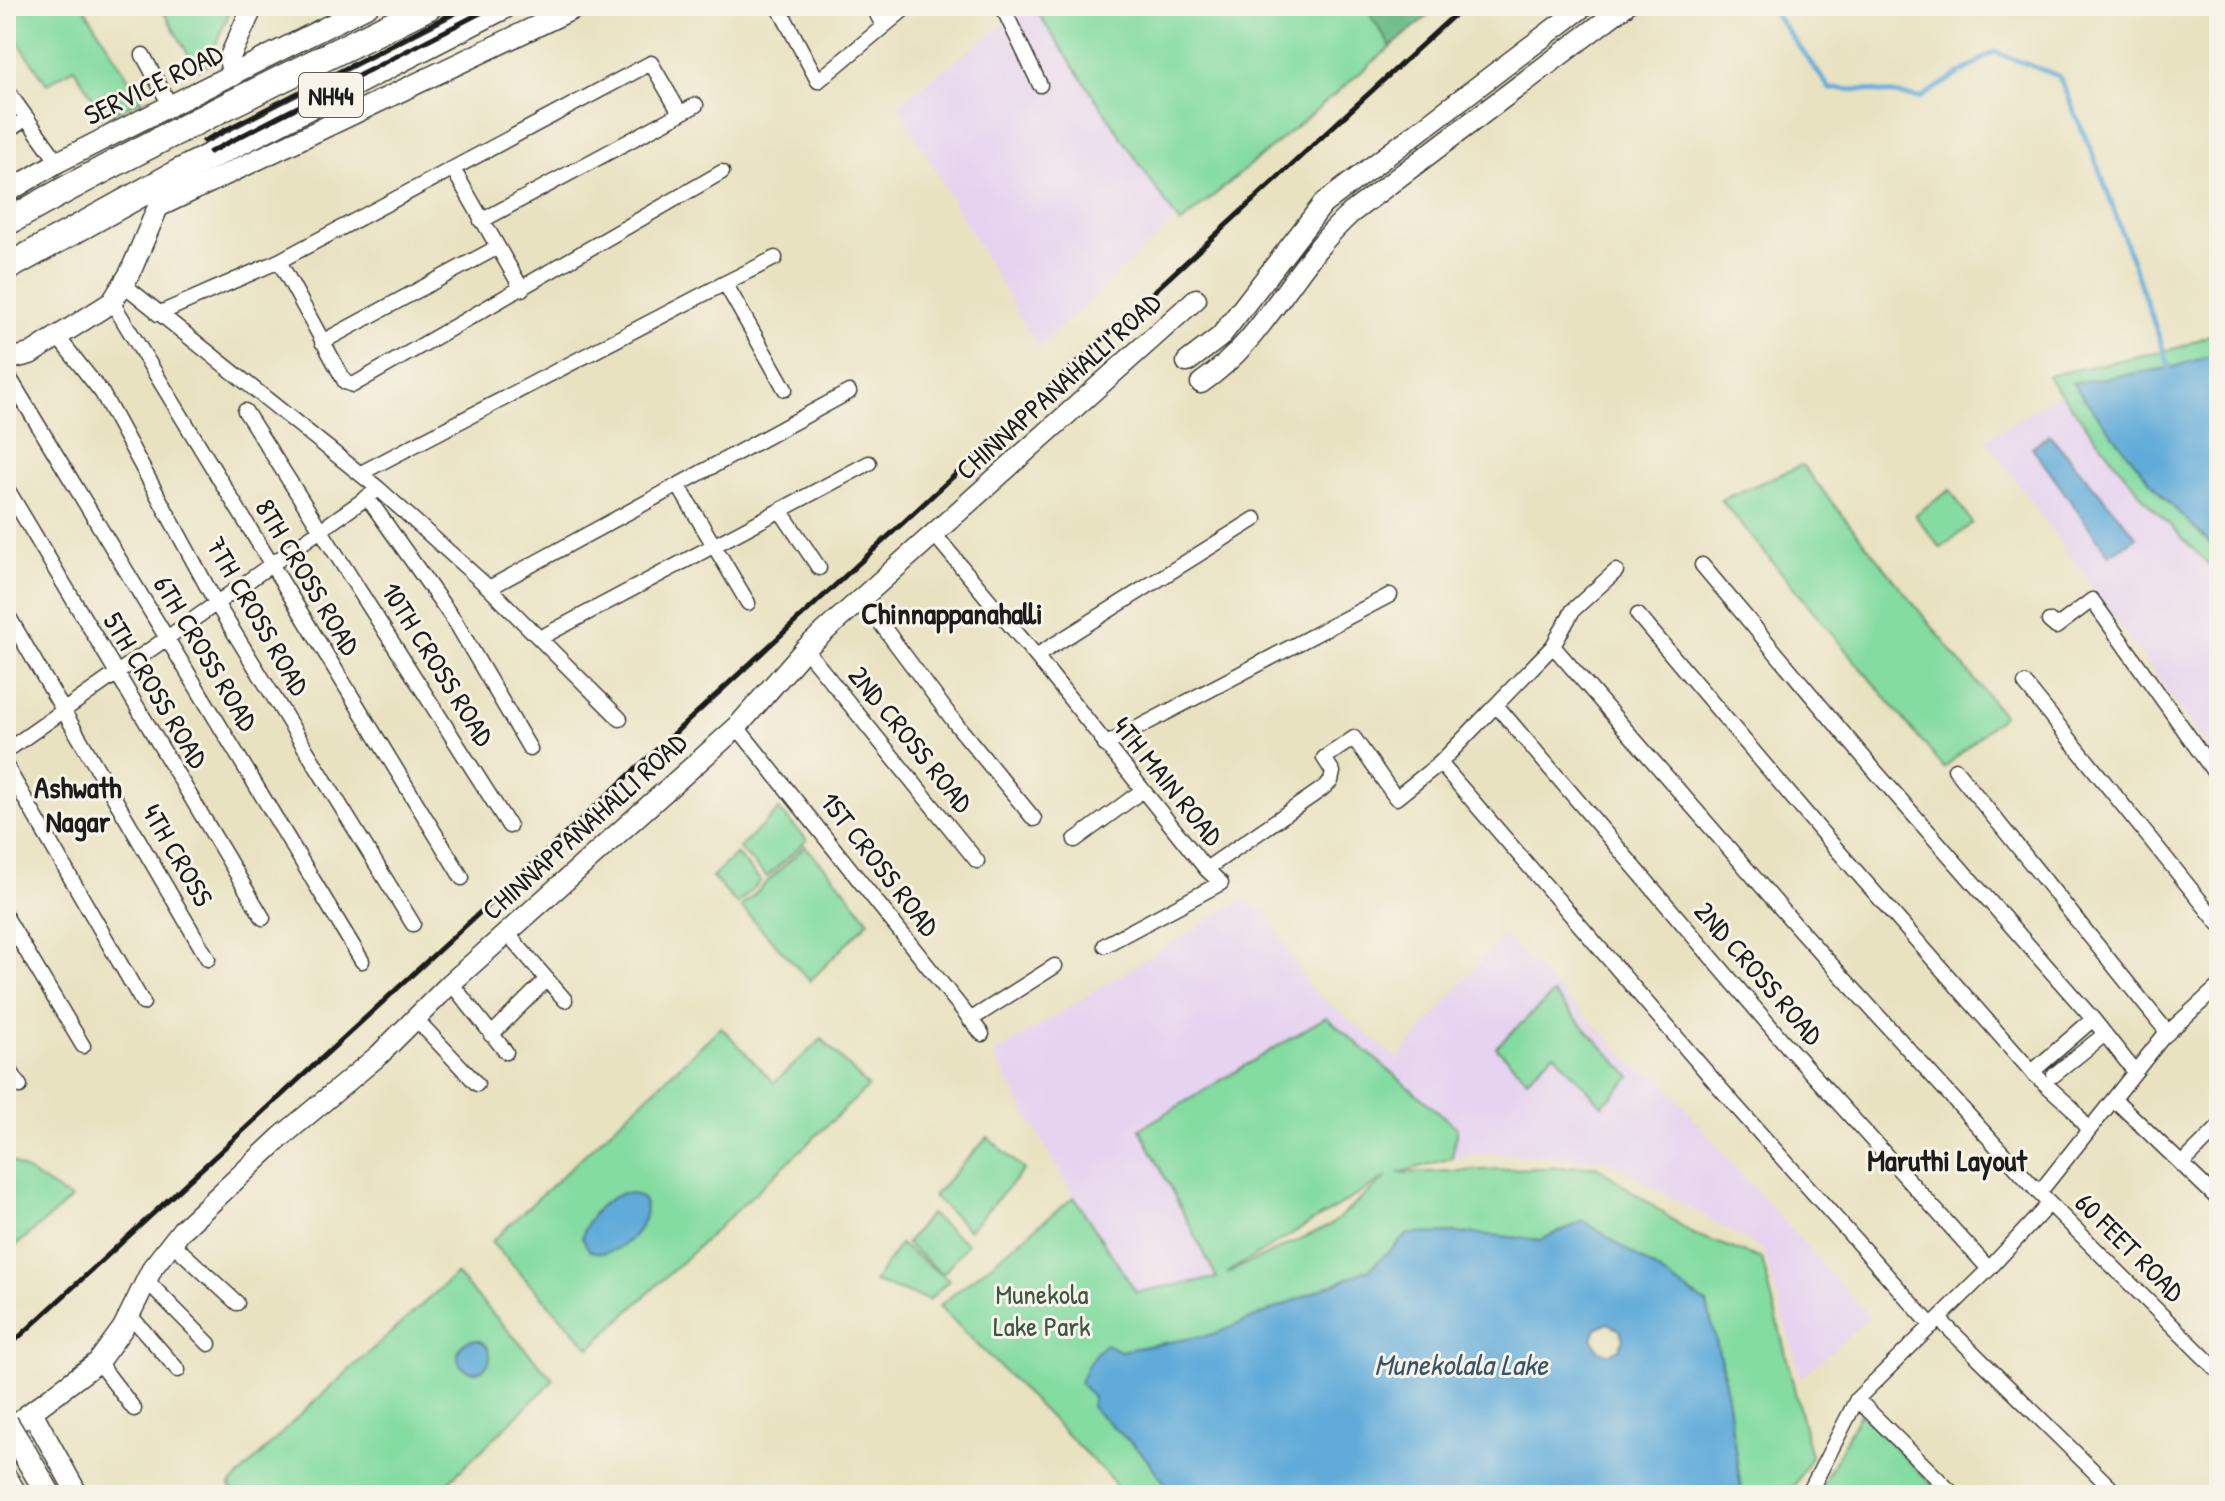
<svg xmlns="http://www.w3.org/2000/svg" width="2225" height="1501" font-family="'Patrick Hand',sans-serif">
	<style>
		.built { fill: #e6d3f0 }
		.green { fill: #84dca1; stroke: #507c5e; stroke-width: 2; fill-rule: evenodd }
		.forest { fill: #6bbc87; stroke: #446c52; stroke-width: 2 }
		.water { fill: #61abd9; stroke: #3e647a; stroke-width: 2; fill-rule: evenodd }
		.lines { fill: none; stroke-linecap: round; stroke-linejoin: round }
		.stream { stroke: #61abd9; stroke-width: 5 }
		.street-casing { stroke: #3b3a35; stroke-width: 17 }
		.secondary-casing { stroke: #3b3a35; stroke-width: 23 }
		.primary-casing { stroke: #3b3a35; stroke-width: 27 }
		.highway-casing { stroke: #3b3a35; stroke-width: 29 }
		.street { stroke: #fff; stroke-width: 14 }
		.secondary { stroke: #fff; stroke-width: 20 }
		.primary { stroke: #fff; stroke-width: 24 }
		.highway { stroke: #fff; stroke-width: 26 }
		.rail { stroke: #1c1c1c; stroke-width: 5 }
		.primary-bridge-casing { stroke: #3b3a35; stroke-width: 27; stroke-linecap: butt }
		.primary-bridge { stroke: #fff; stroke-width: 24 }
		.labels { text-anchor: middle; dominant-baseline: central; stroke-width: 6; stroke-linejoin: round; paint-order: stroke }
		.shield { fill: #f7f3e8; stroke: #5e5c59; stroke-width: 2 }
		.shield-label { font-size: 26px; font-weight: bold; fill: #1c1c1c }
		.street-label { font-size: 28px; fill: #1c1c1c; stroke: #f7f3e8 }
		.park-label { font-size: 28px; fill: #3b5644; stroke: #f7f3e8 }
		.neighbourhood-label { font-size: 30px; font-weight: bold; fill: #1c1c1c; stroke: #f7f3e8 }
		.water-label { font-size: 30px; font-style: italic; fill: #385568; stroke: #f7f3e8 }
	</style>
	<rect width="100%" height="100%" fill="#f7f3e8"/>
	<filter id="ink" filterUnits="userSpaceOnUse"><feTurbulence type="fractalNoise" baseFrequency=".0125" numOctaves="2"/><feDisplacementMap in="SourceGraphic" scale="16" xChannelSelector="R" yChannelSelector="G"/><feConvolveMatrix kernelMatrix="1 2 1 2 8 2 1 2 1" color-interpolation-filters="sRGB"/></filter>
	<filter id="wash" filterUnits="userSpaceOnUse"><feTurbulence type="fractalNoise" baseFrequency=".006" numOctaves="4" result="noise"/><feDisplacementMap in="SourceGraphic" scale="32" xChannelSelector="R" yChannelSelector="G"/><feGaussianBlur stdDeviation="1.8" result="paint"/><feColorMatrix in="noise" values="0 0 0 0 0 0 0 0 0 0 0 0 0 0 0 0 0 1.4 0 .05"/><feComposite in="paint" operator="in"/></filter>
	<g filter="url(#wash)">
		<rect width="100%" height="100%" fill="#e9e2c1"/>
		<!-- built -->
		<path class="built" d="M1028,6h5l143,213 -138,129 -141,-243z
			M2060,394l86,107 73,74v188l-233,-324z
			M1242,899l25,14 44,76 87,70 105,-124 139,137 16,3 68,82 144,160 -69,61 -38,-128 -156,-90 -119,-7 -36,5 -59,16 -175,104 -82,14 -62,-95 -81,-142z"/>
		<!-- green -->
		<path class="green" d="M6,6h77l59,94 -37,17 -31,-49 -27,16 -41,-60z
			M160,6h72l-25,59 -9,5z
			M1033,6h332l26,41 -211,177z
			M2219,331v244l-73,-74 -99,-125 134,-29z
			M1802,465l201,250 -59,53 -223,-268z
			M1950,490l22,33 -31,25 -26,-33z
			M779,810l28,30 -40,37 -28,-29z
			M805,846l33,35 31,40 -59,60 -69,-74z
			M736,854l25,27 -24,23 -25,-27z
			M1553,994l78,83 -29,28 -48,-52 -27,26 -31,-32z
			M1326,1017l131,111 -5,30 -54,15 198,-7 97,68 69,25 49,197 -22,39h-47l-19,-125 -16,-66 -123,-83 -43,19 -73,-7 -60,1 -38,35 -155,65 -95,17 -40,32 13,14 -1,10 49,45 33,43h-52l-10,-15 -173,-174 135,-109 62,95 81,-14 -77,-149zM1387,1177l-56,48 -104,48 1,-1z
			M721,1027l53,56 48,-44 46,48 -278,261 -99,-106z
			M988,1137l36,33 -55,60 -36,-34z
			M6,1158l65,41 -65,55z
			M930,1214l37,30 -24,30 -37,-31z
			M900,1244l49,36 -20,20 -55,-18z
			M456,1274l98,106 -119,115h-198l-8,-9 73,-73z
			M1860,1413l83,82h-126z"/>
		<!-- forest -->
		<path class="forest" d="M1365,6h74l-48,41z"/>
		<!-- water -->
		<path class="water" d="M2219,353v199l-57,-56 -90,-113 98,-15z
			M2049,434l88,103 -28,18 -77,-108z
			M623,1193c52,-1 3,75 -34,57l-7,-13c7,-22 19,-36 41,-44z
			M1584,1221l123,83 16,66 19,125h-568l-33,-43 -50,-45 2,-10 -13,-14c6,-17 12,-28 26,-39l14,7 95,-17 155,-65 38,-35 60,-1 73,7zM1608,1323l12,7 3,10 -4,9 -10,5 -10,-3 -7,-13 4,-9z
			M458 1356a16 16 0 1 1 32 0a16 16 0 1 1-32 0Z"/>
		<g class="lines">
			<!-- stream -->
			<path class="stream" d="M1769,6l61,83 36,1 54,8 74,-46 65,24 41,95 70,197"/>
		</g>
	</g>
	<g filter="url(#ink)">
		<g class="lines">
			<defs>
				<path id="street" d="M778,6l40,75 90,-75
					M873,6l10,20
					M1002,6l38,79
					M143,55l27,50
					M6,89l52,73
					M6,132l21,-14
					M453,169l69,120
					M481,221l215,-116
					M279,261l66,121 8,3 369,-213
					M725,283l50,-25
					M123,284l256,205 110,99 131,131
					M112,302l350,576
					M158,314l121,-53 372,-198 29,50
					M57,336l45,57 114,210 197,321
					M322,342l176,-95
					M6,372l356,589
					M245,411l264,415
					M361,473l364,-190 60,106
					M678,485l70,118
					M6,487l257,431
					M367,497l89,126 74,126
					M780,510l39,58
					M934,534l102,122 170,213 15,14 -116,62
					M1702,565l174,207 217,247 42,53
					M489,588l360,-196
					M863,600l93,124 78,95
					M6,612l202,347
					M1638,615l187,221 207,236 40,36 16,22
					M2049,621l7,6 36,-27 127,179
					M540,638l329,-175
					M1553,646l246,283 240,264 180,179
					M805,649l172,212
					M1036,656l219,-137
					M2025,684l194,240
					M1496,705l292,342 201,222
					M737,727l245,307
					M1105,745l285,-150
					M6,751l373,-262
					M1440,763l294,341 198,222
					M6,766l137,237
					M1955,769l213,264
					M1075,840l68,-50
					M1206,869l116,-80 9,-8 2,-9 -9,-14 30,-20 42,60 44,-35 113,-117 20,-36 43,-39
					M6,917l77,129
					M507,933l58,67
					M451,983l55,69
					M417,1020l60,64
					M970,1020l85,-54
					M491,1035l56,-56
					M6,1064l14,22
					M2032,1072l61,-53
					M2054,1075l51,-41
					M2114,1099l105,101
					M2182,1164l37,-37
					M2039,1193l123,-155 57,-52
					M172,1243l65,60
					M147,1281l62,63
					M128,1313l50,57
					M1939,1319l179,176
					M98,1362l36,47
					M1857,1399l97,96
					M1808,1495l49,-96 132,-130 60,-65"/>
				<path id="secondary" d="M233,76l-4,-17 24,-53
					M6,193l52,-31 310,-156
					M6,360l24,-6 82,-52 18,-29 28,-66 421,-201
					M1187,362l33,-25 103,-133 261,-198
					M1201,383c64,-43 93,-119 150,-170l274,-207
					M32,1412l46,83
					M6,1431l92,-69 25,-34 30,-61 29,-37 99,-93 98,-82 72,-72 286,-256 68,-78 391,-350"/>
				<path id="primary" d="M25,1454l24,41
					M6,1480l9,15"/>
				<path id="highway" d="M6,223c138,-79 281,-146 423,-217
					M6,268l172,-95 325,-167"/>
			</defs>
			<!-- street casing -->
			<use href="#street" class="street-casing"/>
			<!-- secondary casing -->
			<use href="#secondary" class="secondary-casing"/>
			<!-- primary casing -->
			<use href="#primary" class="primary-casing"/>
			<!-- highway casing -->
			<use href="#highway" class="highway-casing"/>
			<!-- street -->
			<use href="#street" class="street"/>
			<!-- secondary -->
			<use href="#secondary" class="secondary"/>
			<!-- primary -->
			<use href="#primary" class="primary"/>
			<!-- highway -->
			<use href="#highway" class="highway"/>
			<!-- rail -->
			<path class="rail" d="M204,141l263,-135
				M210,152l284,-146
				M6,1349l1458,-1343"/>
			<defs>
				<path id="primary-bridge" d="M6,1423l19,31"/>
			</defs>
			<!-- primary-bridge casing -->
			<use href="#primary-bridge" class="primary-bridge-casing"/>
			<!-- primary-bridge -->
			<use href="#primary-bridge" class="primary-bridge"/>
		</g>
	</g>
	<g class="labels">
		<!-- shield labels -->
		<rect class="shield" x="299" y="73" width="64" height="44" rx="6"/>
		<g class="shield-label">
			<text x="331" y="95">NH44</text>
		</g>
		<!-- street labels -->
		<g class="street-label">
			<text transform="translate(153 84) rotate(-26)">SERVICE ROAD</text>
			<text transform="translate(1058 386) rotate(-42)">CHINNAPPANAHALLI ROAD</text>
			<text transform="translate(308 577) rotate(59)">8TH CROSS ROAD</text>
			<text transform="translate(258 616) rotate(60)">7TH CROSS ROAD</text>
			<text transform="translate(206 653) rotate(59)">6TH CROSS ROAD</text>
			<text transform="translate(438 664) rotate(58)">10TH CROSS ROAD</text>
			<text transform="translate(156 690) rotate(59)">5TH CROSS ROAD</text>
			<text transform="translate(911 739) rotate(51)">2ND CROSS ROAD</text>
			<text transform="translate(1168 781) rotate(51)">4TH MAIN ROAD</text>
			<text transform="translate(584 826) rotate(-42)">CHINNAPPANAHALLI ROAD</text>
			<text transform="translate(178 855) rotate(60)">4TH CROSS</text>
			<text transform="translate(880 864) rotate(52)">1ST CROSS ROAD</text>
			<text transform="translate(1759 973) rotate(49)">2ND CROSS ROAD</text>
			<text transform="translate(2130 1247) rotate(45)">60 FEET ROAD</text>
		</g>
		<!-- park labels -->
		<g class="park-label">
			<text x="1042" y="1294">Munekola<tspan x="1042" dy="32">Lake Park</tspan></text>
		</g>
		<!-- neighbourhood labels -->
		<g class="neighbourhood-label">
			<text x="952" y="613">Chinnappanahalli</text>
			<text x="78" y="787">Ashwath<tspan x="78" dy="34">Nagar</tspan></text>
			<text x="1947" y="1160">Maruthi Layout</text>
		</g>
		<!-- water labels -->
		<g class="water-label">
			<text x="1461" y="1364">Munekolala Lake</text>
		</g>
	</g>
	<!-- margin -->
	<rect width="2225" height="1501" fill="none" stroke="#f7f3e8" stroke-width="32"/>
</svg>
